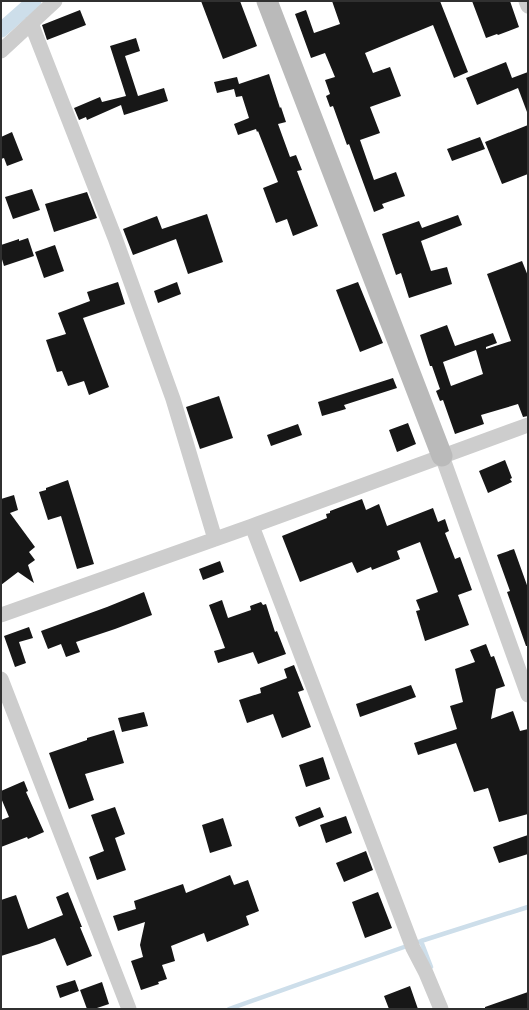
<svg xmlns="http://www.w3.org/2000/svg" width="529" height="1010" font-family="'Open Sans',sans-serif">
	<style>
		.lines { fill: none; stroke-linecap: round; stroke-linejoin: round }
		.stream { stroke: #cddeea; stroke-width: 4.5 }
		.canal { stroke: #cddeea; stroke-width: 15 }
		.building { fill: #171717; fill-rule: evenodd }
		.street { stroke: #cdcdcd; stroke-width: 15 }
		.secondary { stroke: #bababa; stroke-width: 21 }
	</style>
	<rect width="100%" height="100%" fill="#fff"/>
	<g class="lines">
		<!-- stream -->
		<path class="stream" d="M421,941l10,26
			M229,1009l192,-68 107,-34"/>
		<!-- canal -->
		<path class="canal" d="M1,30l33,-29"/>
	</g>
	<!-- building -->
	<path class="building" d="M201,1h39l17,45 -34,13z
		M332,1h108l28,71 -14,6 -21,-53 -68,28 8,20 17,-6 11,29 -31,11 10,26 -20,7 14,40 22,-8 9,24 -23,8 2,4 -10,4 -25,-68 -2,1 -14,-39 -3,1 -4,-11 4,-2 -5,-14 10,-3 -10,-24 -14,5 -16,-44 11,-4 8,23 26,-9z
		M472,1h38l9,26 -21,8 -1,-1 -11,4z
		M80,10l6,15 -39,15 -5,-15z
		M136,38l4,13 -15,5 13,40 26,-8 4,13 -44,14 -3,-10 -34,15 -1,-3 -7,3 -5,-12 26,-11 2,5 24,-6 -16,-50z
		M506,62l6,16 16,-6v39l-1,1 -9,-24 -41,17 -11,-27z
		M269,74l11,34 1,-1 5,15 -8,2 12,33 6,-2 6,15 -5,1 21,55 -25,10 -6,-17 -11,4 -13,-35 15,-6 -20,-51 -1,1 -1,-3 -18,6 -4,-11 15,-6 -7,-22 -6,1 -2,-8 -17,4 -3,-11 23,-5 2,7z
		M528,125v49l-26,10 -17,-42z
		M12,132l11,28 -16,6 -3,-8 -3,1v-22z
		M480,137l5,12 -33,12 -5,-12z
		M32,189l8,21 -27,9 -8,-22z
		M87,192l10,26 -43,14 -9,-28z
		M207,214l16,48 -35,12 -12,-35 -43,16 -10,-26 34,-13 5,13z
		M458,215l4,10 -41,16 10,30 16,-4 5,17 -43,14 -8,-25 -5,2 -14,-41 37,-13 3,7z
		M28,238l6,18 -30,10 -3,-10v-11l18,-6v2z
		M55,245l9,26 -20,7 -9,-26z
		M522,261l6,15v140l-5,1 -5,-13 -37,11 3,9 -29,10 -12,-34 -3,1 -4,-10 4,-2 -8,-23h-2l-10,-31 27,-10 8,21 38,-13 4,10 -11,4v2l25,-8 -24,-67zM476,350l7,24 -32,12 -8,-24z
		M118,282l7,22 -42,14 26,69 -20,8 -5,-14 -16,5 -6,-15 -5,1 -11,-32 20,-6 -8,-21 32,-12 -3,-9z
		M177,282l4,12 -23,9 -4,-12z
		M358,282l25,61 -23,9 -24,-62z
		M393,378l4,10 -53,17 2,4 -24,7 -4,-14z
		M219,396l14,42 -33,11 -14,-42z
		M408,423l8,21 -19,8 -8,-22z
		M298,424l4,11 -31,11 -4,-11z
		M505,460l7,18 -2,1 2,3 -24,11 -9,-22z
		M68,480l26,84 -17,5 -16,-53 -13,4 -9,-28 7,-2v-2z
		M14,495l4,15 -8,3 25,34 -6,5 6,8 -7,5 6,18 -16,-11 -17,13v-86z
		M362,499l4,11 13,-6 8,22 46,-18 5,14 7,-3 4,12 -4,2 10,26 5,-2 12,33 -14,5 11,30 -44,16 -9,-30 4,-1 -4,-10 22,-8 -18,-50 -23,9 3,8 -28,11 -1,-3 -14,6 -5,-11 -52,20 -18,-46 45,-18 -1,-4 4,-1v-2z
		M514,549l14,39v58h-2l-19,-54 3,-1 -13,-36z
		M220,561l4,11 -21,8 -4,-11z
		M144,592l8,23 -37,14 -39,13 4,10 -14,5 -5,-13 -13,5 -7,-18 66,-24z
		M222,600l6,18 23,-8 -1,-4 11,-4 2,3 3,-1 9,28 2,-1 9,23 -28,10 -5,-12 -35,11 -4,-12 11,-3 -16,-43z
		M29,627l4,11 -14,4 7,21 -11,4 -11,-31z
		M486,644l5,13 3,-1 11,30 -9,3 -5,30 22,-8 7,20 8,-2v85l-29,8 -11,-34 -14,4 -18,-49 -38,12 -4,-12 43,-14 -7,-23 13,-4 -8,-33 20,-7 -5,-12z
		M294,665l10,25 -6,2 13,35 -29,11 -9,-24 -26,9 -8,-23 22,-7 -1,-5 27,-10 -3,-9z
		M411,685l5,12 -56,20 -4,-13z
		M144,712l4,14 -26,6 -4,-14z
		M114,730l10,33 -39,11 9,26 -25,9 -20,-56 38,-13v-2z
		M323,757l7,22 -24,8 -7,-22z
		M24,781l4,10 -2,1 18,40 -16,7 -1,-2 -26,10v-27l8,-3 -8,-19v-7z
		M115,807l10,27 -10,4 11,32 -29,10 -8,-23 15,-6 -13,-36z
		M320,807l4,10 -25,10 -4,-10z
		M346,816l6,17 -26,10 -6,-18z
		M223,818l9,28 -22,7 -8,-28z
		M528,835v19l-29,9 -6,-16z
		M366,851l7,19 -29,12 -8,-19z
		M230,875l4,10 14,-5 11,31 -13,5 3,9 -42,17 -3,-9 -33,13 4,15 -13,4 5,14 -9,3 1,2 -18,6 -10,-29 12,-4 -3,-12 5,-23 -27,9 -5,-15 23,-7 -2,-8 49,-17 3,9z
		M68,892l14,35h-2l12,29 -25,10 -12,-28 -16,6 -38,12v-56l15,-5 12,34 35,-14 -7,-18z
		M378,892l14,36 -27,10 -13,-36z
		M75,980l4,11 -19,7 -4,-12z
		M102,982l7,22 -15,5h-7l-7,-19z
		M410,986l8,23h-29l-5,-13z
		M528,992v17h-43v-2z"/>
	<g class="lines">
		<!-- street -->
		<path class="street" d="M526,1l2,5
			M31,23l84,215 58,161 42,140
			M1,51l54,-50
			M442,456l86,239
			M252,526l161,422 13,25 15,36
			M1,615l251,-89 276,-101
			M1,679l128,330"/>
		<!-- secondary -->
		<path class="secondary" d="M267,1l175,455"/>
	</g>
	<!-- border -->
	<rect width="529" height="1010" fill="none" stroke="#303030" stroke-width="4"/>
</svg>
